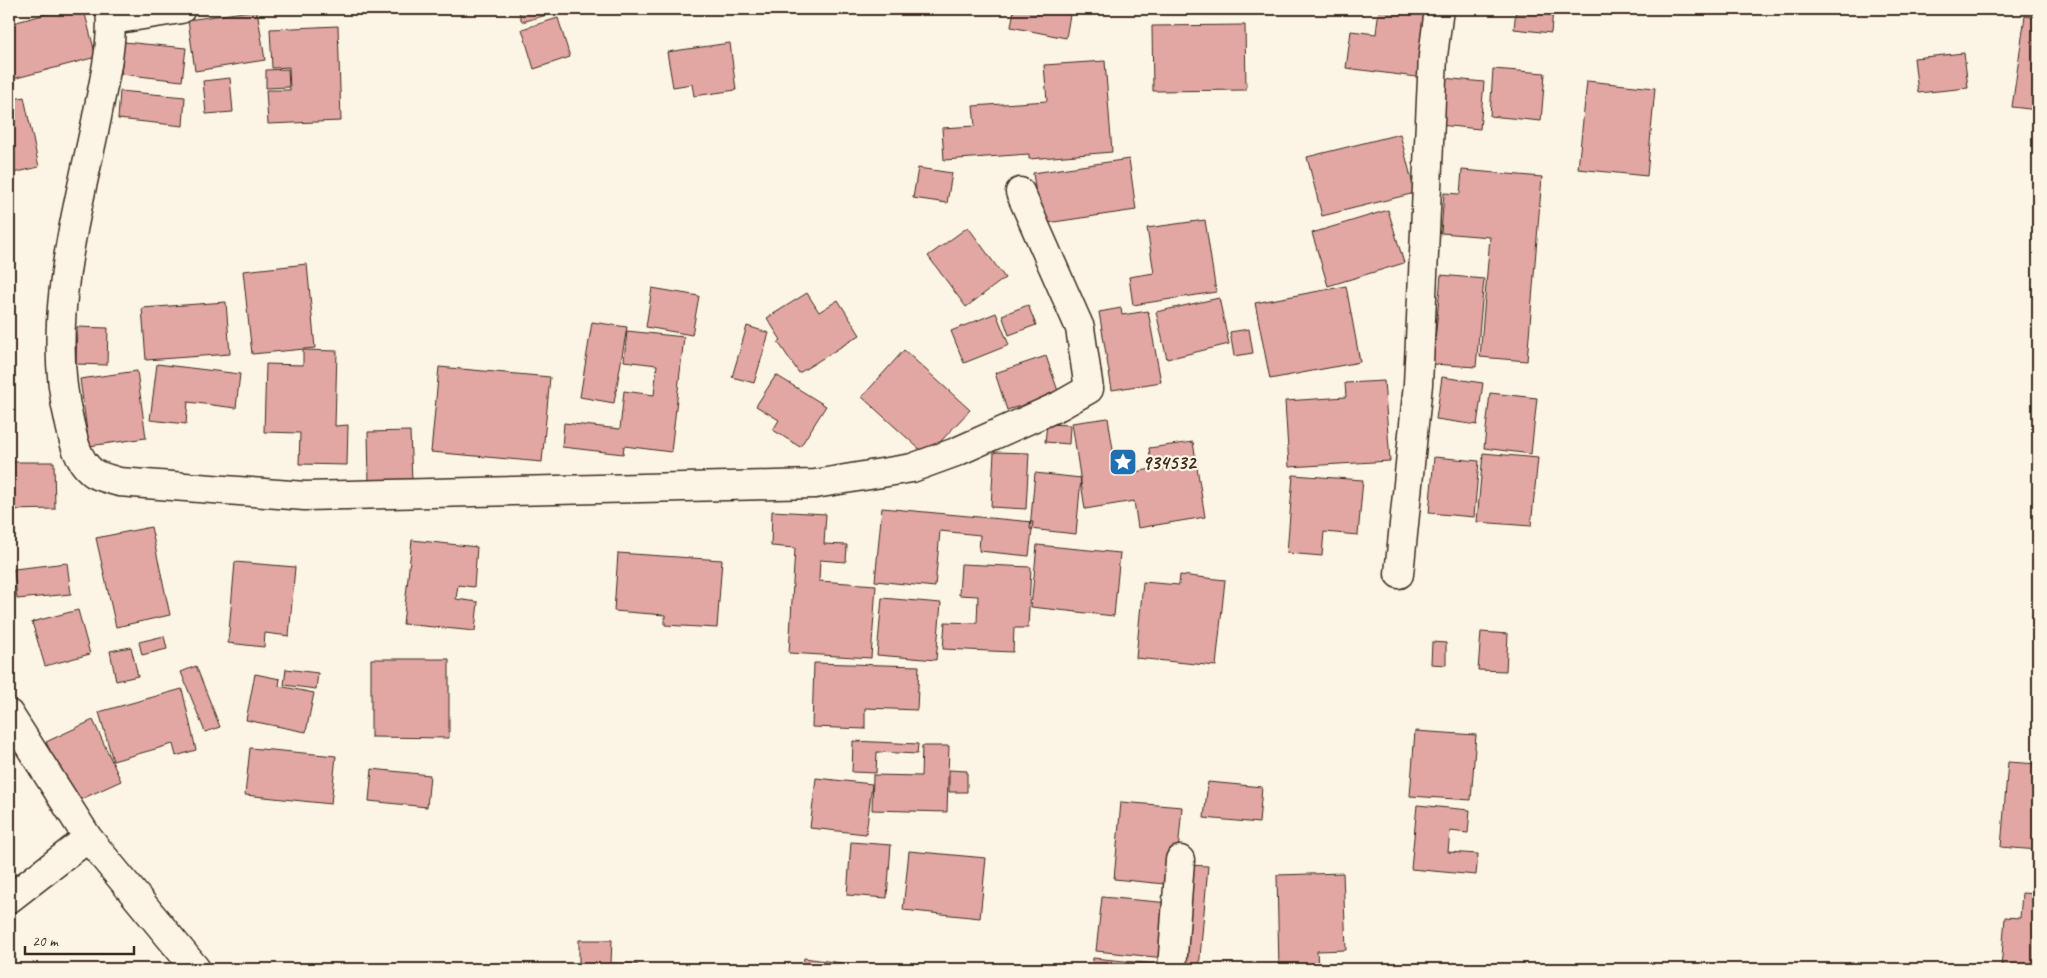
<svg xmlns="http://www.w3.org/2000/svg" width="2047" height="978" font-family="Caveat,sans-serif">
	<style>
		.building { fill: #e2a7a3; stroke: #3b2a1e }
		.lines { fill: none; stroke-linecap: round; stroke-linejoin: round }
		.minor-casing { stroke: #3b2a1e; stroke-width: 31 }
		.minor { stroke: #fcf5e5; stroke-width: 28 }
		.labels { text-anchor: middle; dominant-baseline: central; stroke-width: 4.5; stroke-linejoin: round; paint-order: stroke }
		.poi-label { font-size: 20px; font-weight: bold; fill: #3b2a1e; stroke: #fcf5e5; text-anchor: start }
	</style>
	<rect width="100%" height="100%" fill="#fcf5e5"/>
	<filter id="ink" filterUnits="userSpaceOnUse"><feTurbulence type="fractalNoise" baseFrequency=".02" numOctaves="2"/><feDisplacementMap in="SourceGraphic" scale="10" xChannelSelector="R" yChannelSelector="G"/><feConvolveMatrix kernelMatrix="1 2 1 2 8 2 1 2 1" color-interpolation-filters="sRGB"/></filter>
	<g filter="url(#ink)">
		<!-- building -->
		<path class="building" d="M65,9h2l1,5 16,-4 12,47 -87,23v-56z
			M518,9h50l-46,13z
			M1014,9h57l-5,29 -55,-11z
			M1379,9h55l-10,69 -78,-10 5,-37 25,3z
			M1516,9h37l-2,24 -37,-4z
			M1732,9h33v2z
			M257,10l8,50 -70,11 -7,-51z
			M2025,16l13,2v92l-26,-3z
			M558,18l12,39 -36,12 -12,-40z
			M1245,25l1,65 -93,1 -1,-65z
			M338,26l3,95 -73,3 -2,-34h24l-1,-23 -17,1 -2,-39z
			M124,42l62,6 -4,33 -61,-7z
			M730,43l6,47 -42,6 -2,-12 -19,3 -6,-35z
			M1964,53l4,35 -50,5 -4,-35z
			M1105,61l7,91 -83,7v-5l-85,6 -2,-32 33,-2 -2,-20 74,-5 -3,-36z
			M288,69l1,18 -23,1v-18z
			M1493,69l52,4 -4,48 -51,-5z
			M230,78l3,34 -27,2 -3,-33z
			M1443,78l41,4 -4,47 -41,-4z
			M1587,81l68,7 -8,88 -69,-7z
			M120,91l65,6 -2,29 -65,-7z
			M24,97l15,70 -30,7v-74z
			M1400,134l15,59 -93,23 -15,-59z
			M1129,159l7,51 -96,14 -7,-51z
			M918,168l34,5 -5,30 -34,-5z
			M1462,170l80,7 -15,184 -47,-4 10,-120 -49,-4 3,-40 16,1z
			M1388,210l16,53 -76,23 -16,-53z
			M1205,220l11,72 -83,13 -4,-28 25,-4 -7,-45z
			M968,227l37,51 -39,29 -38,-51z
			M307,264l8,84 -63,6 -9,-83z
			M1441,275l43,4 -8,88 -43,-3z
			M1346,286l14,76 -90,17 -15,-76z
			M652,288l47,8 -7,39 -46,-8z
			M807,293l12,19 19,-12 22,35 -61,38 -21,-31 3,-2 -14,-22z
			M1219,298l10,46 -62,15 -11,-47z
			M226,302l4,52 -84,6 -4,-52z
			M1028,305l8,20 -27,10 -7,-20z
			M1121,308l1,7 26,-4 13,71 -49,8 -13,-78z
			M996,313l13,32 -45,18 -13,-32z
			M592,322l35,5 -13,76 -34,-6z
			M747,326l22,7 -15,50 -22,-6z
			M77,327l31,1 -1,37 -31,-1z
			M1249,329l4,24 -19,3 -4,-24z
			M627,331l57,6 -13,115 -47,-6 -1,8 -61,-7 2,-24 56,6 4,-38 30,4 3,-30 -33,-4z
			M303,350l34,1 -2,75 13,-1 -1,40 -48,-1 1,-31 -36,-1 2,-68 37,1z
			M904,350l66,60 -43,46 -65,-59z
			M1046,356l13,38 -52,16 -12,-37z
			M157,364l83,10 -4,34 -48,-6 -2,22 -36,-4z
			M439,367l111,10 -8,85 -111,-10z
			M137,371l9,67 -57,8 -9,-67z
			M776,375l50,31 -26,41 -27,-17 6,-10 -23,-14z
			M1442,377l41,6 -6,42 -41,-6z
			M1384,381l6,80 -101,6 -4,-66 61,-4 -1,-14z
			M1490,393l47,5 -6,56 -47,-6z
			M1108,418l9,57 35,-6 -3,-21 44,-6 12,75 -67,11 -4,-27 -49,8 -13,-86z
			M1047,424l23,1 -1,19 -24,-2z
			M410,431l2,50 -43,1 -1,-50z
			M994,452l35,1 -3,56 -35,-2z
			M1483,453l55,5 -7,68 -54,-4z
			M1434,457l45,4 -5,56 -45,-4z
			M9,462h45l1,47 -46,1z
			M1035,473l46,5 -5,56 -46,-5z
			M1293,475l70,5 -5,55 -34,-3 -2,24 -35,-3z
			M882,508l151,14 -4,34 -50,-5 1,-16 -40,-4 -5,56 -60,-6z
			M772,511l54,3 -2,30 23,1 -1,17 -26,-2 -1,21 57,4 -5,73 -82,-5 6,-105 -24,-2z
			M151,527l19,88 -54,12 -20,-89z
			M412,540l65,7 -3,40 -16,-2 -2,14 22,3 -3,29 -72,-7z
			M1037,545l83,8 -6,63 -83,-9z
			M618,553l104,7 -5,68 -52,-3v-10l-51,-4z
			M235,562l60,5 -6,69 -24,-3 -1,14 -36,-4z
			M67,563l4,31 -54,5 -3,-30z
			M961,564l70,3 -3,61h-14l-1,24 -70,-3 2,-27 32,1 1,-27 -19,-1z
			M1180,575l45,5 -9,86 -80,-8 7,-76 36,3z
			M882,598l59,5 -5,57 -59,-5z
			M78,610l12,44 -45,12 -13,-44z
			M1481,632l27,2 -2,37 -28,-1z
			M164,636l3,13 -25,6 -3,-13z
			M1432,642l14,1v22l-15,-1z
			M131,647l7,29 -22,5 -6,-30z
			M371,659h78v79l-78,-1z
			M814,663l105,3 -2,44 -52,-2v21l-53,-2z
			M196,666l24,61 -15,5 -24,-60z
			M286,669l32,4 -2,16 -32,-4z
			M255,674l25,5 -1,7 35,7 -8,39 -60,-12z
			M182,689l14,61 -20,6 -3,-12 -60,17 -14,-49z
			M93,720l28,61 -46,21 -29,-60z
			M1415,731l61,4 -5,65 -61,-4z
			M853,741l65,3 -1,10 -40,-2 -1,21 -24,-1z
			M922,746h27l-2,66 -75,-2 1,-35 48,1z
			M250,748l86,8 -5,48 -86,-9z
			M2008,762l30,2v86l-37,-3z
			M372,769l58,6 -3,32 -58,-6z
			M949,770l18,1v21h-18z
			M816,778l56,6 -6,50 -56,-6z
			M1208,782l54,5 -3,36 -55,-5z
			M1121,802l61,5 -7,78 -61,-6z
			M1417,805l53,5 -2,23 -18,-2 -2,21 30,2 -2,21 -65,-6z
			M851,842l40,3 -4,53 -40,-3z
			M909,851l77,7 -6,60 -77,-8z
			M1186,865l22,1 -9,103h-22z
			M1343,873l3,77 -29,1 1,18h-39l-2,-94z
			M2022,893l16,1v75h-37l4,-52 15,1z
			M1102,897l68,6 -5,55 -69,-7z
			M579,940h33l-1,23 26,1v5h-58z
			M804,958l60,8v3h-62z
			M1093,958l73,7v4h-74z"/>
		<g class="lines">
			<defs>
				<path id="minor" d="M110,9c4,33 -7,75 -13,108 -20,98 -52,204 -28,303 4,18 7,38 22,51 6,6 20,8 28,11l186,14 510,-12 97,-16 44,-16 103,-46 30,-17 -9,-61 -60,-136
					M112,20l69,-11
					M1399,574l19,-190 15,-328 6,-47
					M9,714l79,124 108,131
					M9,899l79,-61
					M1172,969l8,-109"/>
			</defs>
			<!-- minor casing -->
			<use href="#minor" class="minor-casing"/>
			<!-- minor -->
			<use href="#minor" class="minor"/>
		</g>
	</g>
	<!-- icons -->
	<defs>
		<symbol id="sight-square" viewBox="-11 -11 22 22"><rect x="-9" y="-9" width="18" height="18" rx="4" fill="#1f6fb2" stroke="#fcf5e5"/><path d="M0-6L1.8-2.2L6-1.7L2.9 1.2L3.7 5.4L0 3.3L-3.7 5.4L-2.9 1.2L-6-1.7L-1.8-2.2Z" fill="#fff"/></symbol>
	</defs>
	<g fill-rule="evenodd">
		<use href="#sight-square" x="1107" y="446" width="32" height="32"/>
	</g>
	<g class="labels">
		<!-- poi labels -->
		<g class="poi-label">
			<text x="1142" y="462">934532</text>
		</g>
	</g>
	<!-- margin -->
	<rect width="2047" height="978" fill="none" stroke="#fcf5e5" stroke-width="30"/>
	<rect x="15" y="15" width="2017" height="948" fill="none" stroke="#3b2a1e" stroke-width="2" filter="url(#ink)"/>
	<!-- scale -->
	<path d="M25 946v8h109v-8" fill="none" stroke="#3b2a1e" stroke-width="2.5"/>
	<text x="32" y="946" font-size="15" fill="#3b2a1e" stroke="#fcf5e5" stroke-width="4" paint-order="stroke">20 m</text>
</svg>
